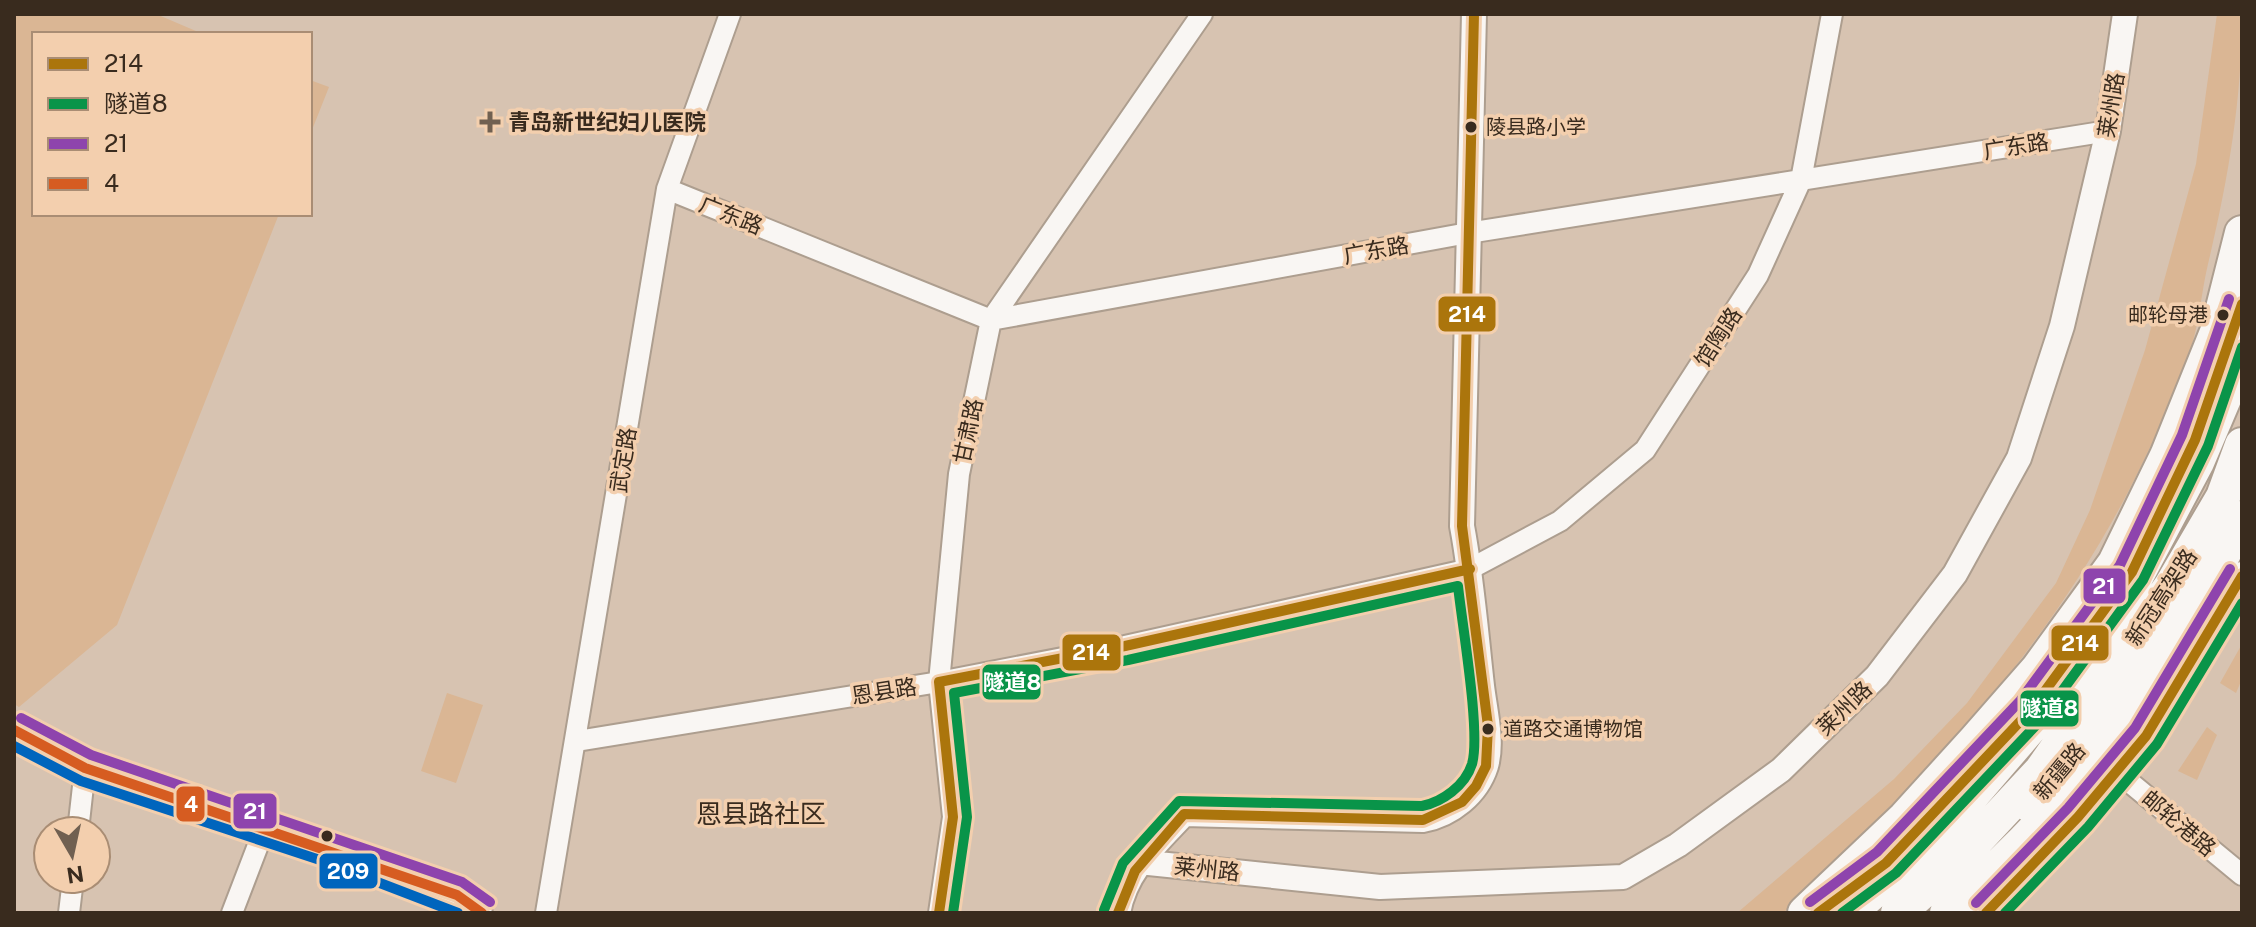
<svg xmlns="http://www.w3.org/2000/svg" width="2256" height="927" font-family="'Public Sans','Noto Sans SC',sans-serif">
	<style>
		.green { fill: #dab694 }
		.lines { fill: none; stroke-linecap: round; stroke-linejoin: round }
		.minor-casing { stroke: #ad9e8f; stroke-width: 24 }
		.tertiary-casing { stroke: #ad9e8f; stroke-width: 28 }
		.secondary-casing { stroke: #ad9e8f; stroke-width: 32 }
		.trunk-casing { stroke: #ad9e8f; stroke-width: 38 }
		.minor { stroke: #f9f6f3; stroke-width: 20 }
		.tertiary { stroke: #f9f6f3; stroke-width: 24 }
		.secondary { stroke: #f9f6f3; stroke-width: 28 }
		.trunk { stroke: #f9f6f3; stroke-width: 34 }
		.bus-1-casing { stroke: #f3cfae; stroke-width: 16 }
		.bus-2-casing { stroke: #f3cfae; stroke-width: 16 }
		.bus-3-casing { stroke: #f3cfae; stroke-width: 16 }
		.bus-4-casing { stroke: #f3cfae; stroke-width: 16 }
		.bus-5-casing { stroke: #f3cfae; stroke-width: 16 }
		.bus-1 { stroke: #ab750c; stroke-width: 10 }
		.bus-2 { stroke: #099449; stroke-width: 10 }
		.bus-3 { stroke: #8e44ad; stroke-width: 10 }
		.bus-4 { stroke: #d65c21; stroke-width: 10 }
		.bus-5 { stroke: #0065bd; stroke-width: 10 }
		.poi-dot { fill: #706051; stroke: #f3cfae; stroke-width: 3 }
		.bus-dot { fill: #392b1e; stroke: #f3cfae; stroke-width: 3 }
		.labels { text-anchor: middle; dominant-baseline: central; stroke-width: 7; stroke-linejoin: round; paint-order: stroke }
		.bus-label { font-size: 20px; fill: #392b1e; stroke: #f3cfae; text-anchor: start }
		.street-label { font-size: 22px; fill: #392b1e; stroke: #f3cfae }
		.poi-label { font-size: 22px; font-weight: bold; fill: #392b1e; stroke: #f3cfae; text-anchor: start }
		.quarter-label { font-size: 26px; fill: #392b1e; stroke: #f3cfae }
		.line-badge { stroke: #f3cfae; stroke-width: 3 }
		.badge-label { font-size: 22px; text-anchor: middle; font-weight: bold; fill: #fff }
	</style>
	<rect width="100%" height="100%" fill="#d7c3b1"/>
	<!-- green -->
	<path class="green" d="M14,14h142l47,20h-169v180h245l-162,411 -98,82 -5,-3z
		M2217,14h25c0,86 -14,166 -34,250 -6,25 -8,52 -15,77 -11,41 -30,80 -48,117 -85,179 -218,322 -362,455h-46l157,-134 73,-76 89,-120 34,-73 55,-160 51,-186z
		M310,80l19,7 -19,48z
		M2242,644v35l-6,14 -16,-10z
		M447,693l36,12 -27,78 -35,-12z
		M2207,727l10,8 -20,45 -19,-9z"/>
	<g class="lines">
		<defs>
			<path id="minor" d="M667,189l324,131 477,-87 640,-102
				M14,730l71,38 240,79 132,48 25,18
				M577,741l362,-59 186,-36 345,-77 90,-48 85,-71 113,-175 43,-95 31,-166
				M2116,771l126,104
				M78,831l7,-63
				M69,913l4,-34
				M232,913l33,-86
				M546,913l121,-724 63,-175
				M939,913l14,-96 -14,-135 20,-208 32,-154 211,-306"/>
			<path id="tertiary" d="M1139,862l241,25 243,-10 55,-32 103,-75 96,-94 78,-102 64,-116 43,-132 46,-195 17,-117
				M1118,913c7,-42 38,-69 66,-99l239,6c28,-5 54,-26 63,-54 7,-24 -1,-55 -4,-80 -6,-53 -10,-107 -20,-160l12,-512"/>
			<path id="secondary" d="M2225,356l17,-52
				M2029,808c60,-63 111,-138 153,-213
				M1883,864l93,-97
				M1986,913l92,-96 68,-81 96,-160"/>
			<path id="trunk" d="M1805,913l100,-95 70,-77 63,-72 77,-106 52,-107 50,-124 25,-99
				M1849,913l88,-77 122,-142 68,-100 70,-132 45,-106
				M1898,913l60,-53 83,-89 130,-185 52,-89 19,-52
				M1947,913c67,-58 131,-125 184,-197 44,-61 76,-132 111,-198"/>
		</defs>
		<!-- minor casing -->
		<use href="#minor" class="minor-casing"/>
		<!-- tertiary casing -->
		<use href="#tertiary" class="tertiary-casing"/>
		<!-- secondary casing -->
		<use href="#secondary" class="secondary-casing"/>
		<!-- trunk casing -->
		<use href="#trunk" class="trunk-casing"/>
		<!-- minor -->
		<use href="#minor" class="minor"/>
		<!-- tertiary -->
		<use href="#tertiary" class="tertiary"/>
		<!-- secondary -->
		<use href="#secondary" class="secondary"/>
		<!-- trunk -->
		<use href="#trunk" class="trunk"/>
		<defs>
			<path id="bus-1" d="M939,913l14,-96 -14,-135 186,-36 345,-77
				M1118,913l17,-42 49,-57 239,6 39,-18 14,-16 10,-20 2,-40 -26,-200 12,-512
				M1818,913l68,-50 145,-153 101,-138 63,-132 47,-136
				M1986,913l92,-96 68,-81 96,-160"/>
			<path id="bus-2" d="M953,913l14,-96 -13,-124 174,-33 330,-74c4,38 23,147 14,178 -7,22 -30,38 -50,42l-243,-5 -56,62 -19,47
				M1842,913l54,-40 145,-153 102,-140 65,-134 34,-99
				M2005,913l83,-86 69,-83 85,-141"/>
			<path id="bus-3" d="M21,718l70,37 371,127 28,20
				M1810,902l67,-50 143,-151 100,-136 62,-130 47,-136
				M1976,903l92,-95 67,-80 95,-159"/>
			<path id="bus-4" d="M14,730l71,38 372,127 25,18"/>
			<path id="bus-5" d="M14,746l67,35 239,79 138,53"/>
		</defs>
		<!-- bus-1 casing -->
		<use href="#bus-1" class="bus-1-casing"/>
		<!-- bus-2 casing -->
		<use href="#bus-2" class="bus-2-casing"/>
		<!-- bus-3 casing -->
		<use href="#bus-3" class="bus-3-casing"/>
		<!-- bus-4 casing -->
		<use href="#bus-4" class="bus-4-casing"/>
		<!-- bus-5 casing -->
		<use href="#bus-5" class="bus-5-casing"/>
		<!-- bus-1 -->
		<use href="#bus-1" class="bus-1"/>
		<!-- bus-2 -->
		<use href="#bus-2" class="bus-2"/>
		<!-- bus-3 -->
		<use href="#bus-3" class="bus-3"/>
		<!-- bus-4 -->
		<use href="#bus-4" class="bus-4"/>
		<!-- bus-5 -->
		<use href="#bus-5" class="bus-5"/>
	</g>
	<!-- markers -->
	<path class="poi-dot" d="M486 110h8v8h8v8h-8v8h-8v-8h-8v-8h8z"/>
	<g class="bus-dot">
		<circle cx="1471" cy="127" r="7"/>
		<circle cx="2223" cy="315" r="7"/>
		<circle cx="1488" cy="729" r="7"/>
		<circle cx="327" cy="836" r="7"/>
	</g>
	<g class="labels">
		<!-- bus labels -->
		<g class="bus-label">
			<text x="1486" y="127">陵县路小学</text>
			<text x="2208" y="315" text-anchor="end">邮轮母港</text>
			<text x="1503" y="729">道路交通博物馆</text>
		</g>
		<!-- street labels -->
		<g class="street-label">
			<text transform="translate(2111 105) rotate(-81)">莱州路</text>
			<text transform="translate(2016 146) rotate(-9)">广东路</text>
			<text transform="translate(731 215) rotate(22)">广东路</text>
			<text transform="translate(1376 250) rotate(-10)">广东路</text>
			<text transform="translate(1718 337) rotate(-57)">馆陶路</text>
			<text transform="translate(968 431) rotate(-78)">甘肃路</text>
			<text transform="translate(623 460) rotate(-81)">武定路</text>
			<text transform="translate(2161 597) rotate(-57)">新冠高架路</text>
			<text transform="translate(884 691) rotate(-9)">恩县路</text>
			<text transform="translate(1844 708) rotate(-44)">莱州路</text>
			<text transform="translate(2059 771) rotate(-50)">新疆路</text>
			<text transform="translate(2179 823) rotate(40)">邮轮港路</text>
			<text transform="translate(1207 869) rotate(6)">莱州路</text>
		</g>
		<!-- poi labels -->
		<g class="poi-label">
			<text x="508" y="122">青岛新世纪妇儿医院</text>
		</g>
		<!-- quarter labels -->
		<g class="quarter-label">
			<text x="761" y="813">恩县路社区</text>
		</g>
	</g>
	<g class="line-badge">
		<rect x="1437" y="295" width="60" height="38" rx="8" fill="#ab750c"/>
		<rect x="2082" y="567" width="45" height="38" rx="8" fill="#8e44ad"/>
		<rect x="2050" y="624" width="60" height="38" rx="8" fill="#ab750c"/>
		<rect x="1061" y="633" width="61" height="39" rx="8" fill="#ab750c"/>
		<rect x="981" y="663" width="61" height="38" rx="8" fill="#099449"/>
		<rect x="2019" y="689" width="61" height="39" rx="8" fill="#099449"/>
		<rect x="175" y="785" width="31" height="38" rx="8" fill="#d65c21"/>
		<rect x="232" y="792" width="46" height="38" rx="8" fill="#8e44ad"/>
		<rect x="318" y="852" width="61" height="38" rx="8" fill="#0065bd"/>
	</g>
	<g class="badge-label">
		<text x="1467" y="322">214</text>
		<text x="2104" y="594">21</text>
		<text x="2080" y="651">214</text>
		<text x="1091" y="660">214</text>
		<text x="1012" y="690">隧道8</text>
		<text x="2049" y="716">隧道8</text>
		<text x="191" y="812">4</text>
		<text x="255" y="819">21</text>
		<text x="348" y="879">209</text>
	</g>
	<!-- border -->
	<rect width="2256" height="927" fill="none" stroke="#392b1e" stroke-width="32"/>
	<!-- legend -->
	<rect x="32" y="32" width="280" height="184" fill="#f3cfae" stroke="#a98d74" stroke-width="2"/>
	<rect x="48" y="58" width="40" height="12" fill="#ab750c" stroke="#a98d74" stroke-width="2"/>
	<text x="104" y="72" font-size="24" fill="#392b1e">214</text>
	<rect x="48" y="98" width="40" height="12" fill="#099449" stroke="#a98d74" stroke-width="2"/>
	<text x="104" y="112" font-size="24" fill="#392b1e">隧道8</text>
	<rect x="48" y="138" width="40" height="12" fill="#8e44ad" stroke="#a98d74" stroke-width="2"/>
	<text x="104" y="152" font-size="24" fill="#392b1e">21</text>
	<rect x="48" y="178" width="40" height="12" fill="#d65c21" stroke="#a98d74" stroke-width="2"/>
	<text x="104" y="192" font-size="24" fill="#392b1e">4</text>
	<!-- north arrow -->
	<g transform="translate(72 855) rotate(171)"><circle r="38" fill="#f3cfae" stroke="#a98d74" stroke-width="2"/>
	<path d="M0-6L14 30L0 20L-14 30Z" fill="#706051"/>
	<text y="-12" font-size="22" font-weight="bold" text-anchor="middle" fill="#392b1e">N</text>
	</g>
</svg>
